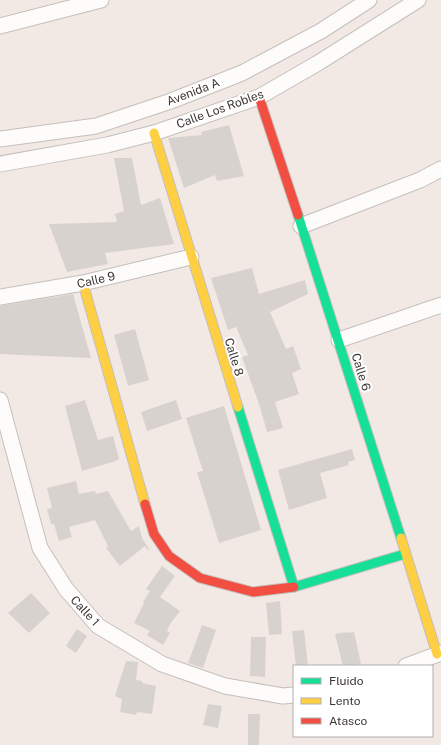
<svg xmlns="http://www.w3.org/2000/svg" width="441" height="745" font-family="'Public Sans',sans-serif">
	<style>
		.building { fill: #d8d2ce }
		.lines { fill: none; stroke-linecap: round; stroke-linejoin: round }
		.street-casing { stroke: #c5bfbb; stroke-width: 17 }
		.fast-casing { stroke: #c5bfbb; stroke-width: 11 }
		.slow-casing { stroke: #c5bfbb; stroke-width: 11 }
		.jam-casing { stroke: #c5bfbb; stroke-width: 11 }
		.street { stroke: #fdfcfb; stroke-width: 15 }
		.fast { stroke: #16e098; stroke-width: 9 }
		.slow { stroke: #ffcf43; stroke-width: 9 }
		.jam { stroke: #f24e42; stroke-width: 9 }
		.labels { text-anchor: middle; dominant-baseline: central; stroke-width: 4; stroke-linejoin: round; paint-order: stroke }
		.street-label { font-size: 12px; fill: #3d3734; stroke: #fff }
	</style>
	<rect width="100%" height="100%" fill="#f2e9e5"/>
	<!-- building -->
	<path class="building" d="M229,125l15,51 -27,5 -2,-6 -31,13 -16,-50 34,-3 -1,-3z
		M114,158h18l9,47 19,-7 14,46 -69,9 3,11 -41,8 -18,-48 68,-2 -2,-8 9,-3z
		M252,268l7,26 46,-14 3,14 -38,18 16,37 7,-3 8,23 -9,4 7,21 -24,8 8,26 -16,4 -7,-25 -18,-50 6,-2 -12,-28 -8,3 -17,-52z
		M73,294l18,64 -91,-4v-48z
		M135,329l14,51 -21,6 -14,-51z
		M85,400l13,40 15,-4 6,23 -3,2 -34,10 -17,-65z
		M176,400l6,19 -35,12 -6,-19z
		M224,406l37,124 -42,13 -22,-71 6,-1 -17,-53z
		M352,449l3,11 -7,2 1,3 -29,8 7,25 -38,12 -11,-40z
		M76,481l3,13 16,-3 1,3 12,-3 23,40 8,-5 3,12 7,11 -1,1 -3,-4 -25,20 -14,-18 2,-2 -13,-26 -26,7 3,10 -13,4 -5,-17h-3l-4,-15 5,-1 -5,-20z
		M162,566l13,10 -15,21 20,14 -10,13 -3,7 3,2 -7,12 -16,-10 3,-4 -16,-8 10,-20 -1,-1 7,-11 -4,-2z
		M31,593l19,20 -21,20 -21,-20z
		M280,601l2,33 -13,1 -3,-32z
		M202,625l14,5 -13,38 -15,-5z
		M77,629l10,7 -11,17 -10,-7z
		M304,630l4,36h-12l-4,-35z
		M347,632v1l7,-1 7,32 -18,2 -8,-32z
		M251,637h15l-1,40 -15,-1z
		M126,661l12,1 -2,18 6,1v2l14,3 -4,28 -15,-2 -1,3 -16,-3 2,-13 -7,-3z
		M208,704l14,2 -4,22 -15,-3z
		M248,714h12l-1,31h-11z"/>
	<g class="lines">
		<defs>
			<path id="street" d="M0,26l101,-26
				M0,139l96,-13 75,-25 71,-28 79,-42 48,-31
				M0,164l107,-19 47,-12 105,-36 59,-34 100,-63
				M301,226l119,-46 21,-11
				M0,297l83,-14 108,-26
				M339,340l102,-35
				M0,400l40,148 26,41 32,37 64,38 63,22 58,10 11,-1
				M406,666l35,-13"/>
			<path id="fast" d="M298,215l103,323
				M238,407l56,180
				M294,587l111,-33"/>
			<path id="slow" d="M154,133l84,274
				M83,283l62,221
				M401,538l36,116"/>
			<path id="jam" d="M259,97l39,118
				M145,504l9,30 15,22 31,22 53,14 41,-5"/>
		</defs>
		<!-- street casing -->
		<use href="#street" class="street-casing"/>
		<!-- fast casing -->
		<use href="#fast" class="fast-casing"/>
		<!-- slow casing -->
		<use href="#slow" class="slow-casing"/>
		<!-- jam casing -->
		<use href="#jam" class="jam-casing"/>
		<!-- street -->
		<use href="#street" class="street"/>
		<!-- fast -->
		<use href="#fast" class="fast"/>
		<!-- slow -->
		<use href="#slow" class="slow"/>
		<!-- jam -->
		<use href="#jam" class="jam"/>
	</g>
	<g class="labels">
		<!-- street labels -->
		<g class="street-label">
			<text transform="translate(193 92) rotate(-21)">Avenida A</text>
			<text transform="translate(220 109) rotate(-20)">Calle Los Robles</text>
			<text transform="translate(96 280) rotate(-13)">Calle 9</text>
			<text transform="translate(234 357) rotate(73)">Calle 8</text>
			<text transform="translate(361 372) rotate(73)">Calle 6</text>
			<text transform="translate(85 611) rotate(47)">Calle 1</text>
		</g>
	</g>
	<!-- legend -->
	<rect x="293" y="665" width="140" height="72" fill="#ffffff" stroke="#b1afae"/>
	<rect x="301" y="678" width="20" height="6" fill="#16e098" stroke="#b1afae"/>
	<text x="329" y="685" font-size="12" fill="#3d3734">Fluido</text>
	<rect x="301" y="698" width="20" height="6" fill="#ffcf43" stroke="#b1afae"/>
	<text x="329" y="705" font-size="12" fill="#3d3734">Lento</text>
	<rect x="301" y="718" width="20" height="6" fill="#f24e42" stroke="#b1afae"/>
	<text x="329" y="725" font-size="12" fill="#3d3734">Atasco</text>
</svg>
